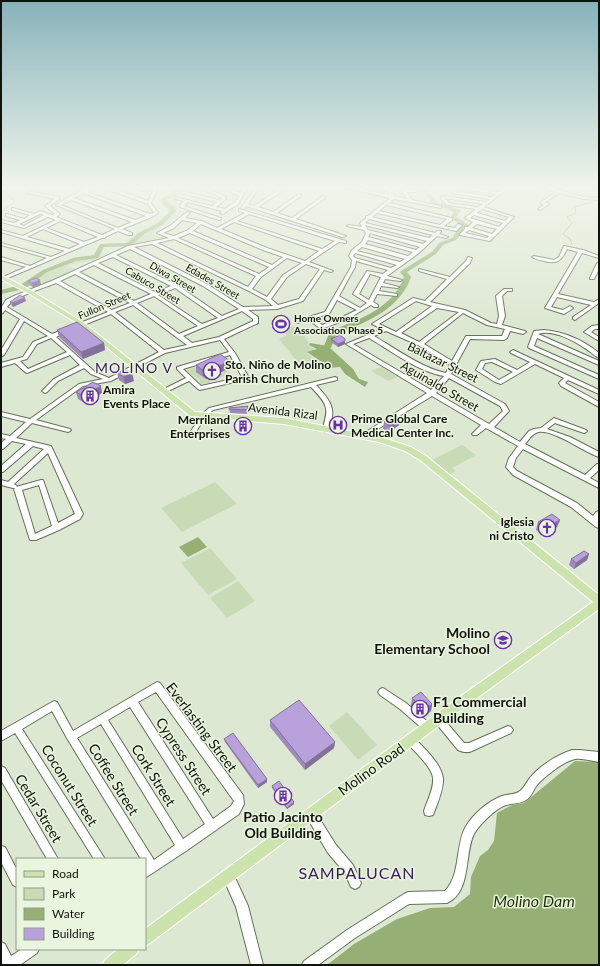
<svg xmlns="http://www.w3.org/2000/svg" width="600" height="966" font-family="Lato,sans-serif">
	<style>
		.green { fill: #c9dbb6 }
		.water { fill: #95af75 }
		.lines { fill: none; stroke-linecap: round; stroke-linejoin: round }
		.stream { stroke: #95af75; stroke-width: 1 }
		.river { fill: #95af75; fill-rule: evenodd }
		.minor-casing { stroke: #66705c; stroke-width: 2 }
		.major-casing { stroke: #fff; stroke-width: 2 }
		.minor { fill: #fff; fill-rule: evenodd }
		.major { fill: #cce3ae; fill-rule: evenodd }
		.wall { fill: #9f8abc }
		.shaded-wall { fill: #827199 }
		.building { fill: #b9a1db; stroke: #827199 }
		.labels { text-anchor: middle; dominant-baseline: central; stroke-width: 3; stroke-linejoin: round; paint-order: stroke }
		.far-street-label { font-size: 10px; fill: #11140c; stroke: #eaf5df }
		.far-poi-label { font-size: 10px; font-weight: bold; fill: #11140c; stroke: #eaf5df; text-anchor: start }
		.street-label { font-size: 12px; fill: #11140c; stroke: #eaf5df }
		.poi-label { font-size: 12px; font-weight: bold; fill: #11140c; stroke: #eaf5df; text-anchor: start }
		.quarter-label { font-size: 14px; letter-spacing: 1px; fill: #381c55; stroke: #eaf5df }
		.near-poi-label { font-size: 14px; font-weight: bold; fill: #11140c; stroke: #eaf5df; text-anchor: end }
		.near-street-label { font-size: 14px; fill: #11140c; stroke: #eaf5df }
		.near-neighbourhood-label { font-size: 16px; letter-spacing: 1px; fill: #381c55; stroke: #eaf5df }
		.near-water-label { font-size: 16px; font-style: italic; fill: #1f2f03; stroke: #eaf5df }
	</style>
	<rect width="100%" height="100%" fill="#dde8d2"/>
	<!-- green -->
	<path class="green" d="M168,187h10l2,5 -9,9 8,6 -6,7 4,1 -26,19 17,4 -34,5 -7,4 -21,-2 -3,1 -1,10c-8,6 -23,5 -34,10l7,3 -30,15 -9,-5 -11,8 -2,-1c17,-13 34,-24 54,-29 7,-2 13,1 19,-1l2,-10 10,-3h16l14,-11 17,-7 14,-12 -9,-12 4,-6h7l4,-3 -2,-3z
		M297,326l12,17 -1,2 7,4 -9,4 11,8 -18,3 -20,-25 8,-4 -6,-6z
		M221,360l10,8 -3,2 4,5 -21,4 -1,4 -10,1v-3l-14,-11z
		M381,367l17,10 -10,4 -17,-10z
		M462,445l14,10 -24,13 4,3 -8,5 -18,-15z
		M215,482l22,22 -55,28 -21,-24z
		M210,548l27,31 -29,16 -27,-32z
		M238,581l17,20 -28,17 -17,-20z
		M347,712l30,33 -19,15 -29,-34z"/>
	<!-- water -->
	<path class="water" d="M310,343l18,3 25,23 6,10 9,3 -3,5 -20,-13 -5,-7 -12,1 -4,-2 -1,-3 -16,-11 10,-3 -8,-4z
		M198,537l9,10 -19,10 -9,-10z
		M575,761l24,1v203h-272l27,-21 43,-25 33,-11 24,-1 16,-13 1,-17 9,-21 8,-6 6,-9 3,-28 15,-8 12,-2z"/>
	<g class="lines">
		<!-- stream -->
		<path class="stream" d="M1,213l14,-12 -9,-7 7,-7
			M572,244l-2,-5 -7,-5 9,-11 -5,-6 9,-4 -1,-6 23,-7 1,-5"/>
		<!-- river -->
		<path class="river" d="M170,187h7l2,3 -1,4 -11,6 1,2 7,5 1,4 -14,14 -18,9 -13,12 -27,1 -6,11 -22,3 -29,11 -22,17 -24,5v-4l19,-5 23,-15 30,-12 21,-3 6,-11 27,-1 13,-11 18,-9 12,-12v-2l-7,-5 -2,-5 12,-7z
			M420,187h6l11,15 23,8 1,1 -5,6 13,8 -13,15 -13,5 -7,9 -29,18 4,5c-11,32 -45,46 -75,57l-5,14h-6l-1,-2 6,-15c29,-11 63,-23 74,-54l-4,-5 1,-1 31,-19 7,-9 13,-5 10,-13 -12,-7 4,-6 -21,-8z"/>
		<defs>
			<path id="minor" d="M1,187h4l2,2 -6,3z
				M89,187h6l-8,5 63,22 4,-1 -6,-9 -46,-17h7l39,14 5,-10 -1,-1 -9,1 -9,-4h6l3,2 11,-2 3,4 -6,12 7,10 -6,4 -30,12 10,4v2h-4l-10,-4 -13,6v1h-3l-101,43v-3l25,-11 -25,-7v-3l29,9 17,-8 -46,-13v-2l50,14 14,-6 -64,-19v-2l22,6 33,-16 -8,-3 -24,11 -23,-6v-2l13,3 6,-3 -14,-4v-2h1l17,5 6,-4 -18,-5v-2h1l21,6 6,-3 12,4 3,-1 -10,-8 10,-7 -27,-6v-2l31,6v2l-9,7 10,8 -4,3 46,18 13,-6 -59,-24 13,-8zM83,193l63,23 -11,4 -61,-22zM71,200l61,22 -14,6 -57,-23zM40,214l4,1 -20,11 -5,-2zM60,221l38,16 -14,5 -38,-14zM43,229l37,15 -11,5 -42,-12z
				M191,187c13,0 24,4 35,10v2l-10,8 9,2 10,-7 4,-6 -19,-9h6l14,6 4,-6h4l-10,17 -15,10 -3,-1 2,-2 -34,-9 -4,4 37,12v1l-2,1 -39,-13v-2l4,-4 -9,-2v-2l37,9 5,-4 -36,-9 -1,-1 2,-1 37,9 3,-2 -9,-5z
				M256,187h4l-12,17 6,2 23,-15 -7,-2 -1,-2 12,3v2l-23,15 15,5 26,-18h2v2l-24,17 15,5 31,-22h2v2l-29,21 50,17 -4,1 -96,-31 -2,3h-2l-1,-1z
				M342,187h10l38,8 -2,-4 -18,-4 17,1 -1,-1h4l5,9 12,3 -7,-12h4l2,3h11l1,1 -2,1h-9l5,8 29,6v2l-47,-9 -5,4 63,15v2l-8,6 11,2 3,-4 4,1 -6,6 -79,-18 -5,4 63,16 2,-2h4v1l-2,2 9,3 -2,1 -9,-2 -18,17 -32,23 15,4 -2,1 -15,-2 -2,4 16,4 -2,1 -16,-2 -2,5 18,3v2l-20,-2 -4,8 5,3v2h-4l-3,-2 -23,14 -27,10 -12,-9 -11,3 -3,-2 30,-9 26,-45 1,-7 -3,-4 3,-6 10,-8 4,-9 -2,-3 -17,-4 2,-1 13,2 -2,-4 6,-5v-2h2l22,-18zM386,205l61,14 -7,6 -61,-14zM369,219l64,16 -4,3 -64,-15zM365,225l62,16 -4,3 -55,-14zM370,233l50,14 -4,3 -48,-13zM368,240l45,12 -5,4 -43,-12zM362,247l43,12 -5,3 -43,-11zM355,253l42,12 -6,3 -36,-10 -2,-2zM356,261l32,9 -5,4 -16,-3 -14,23 14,9 -7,5 -21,-12 16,-29zM370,274l11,3 -12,23 -10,-6zM337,300l20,10 -19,9 -16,6 -8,-7 15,-4z
				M452,187h16l31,5 3,-3 -5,-2 9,1v2l-22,17 30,10 -24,24 -30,-6v-1l5,-5v-2h3l5,-5 -8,-4 11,-9 -29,-4 -6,-6v-2l3,-1 42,6 4,-3 -38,-6zM456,188h1l39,6 -4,3 -37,-6zM445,198l38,6 -5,3 -29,-4zM482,209l27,8 -4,4 -28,-8zM474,215l29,8 -4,4 -29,-9zM477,224l20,5 -5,5 -20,-6zM469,230l20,6 -2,2 -22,-5z
				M540,187h8l36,10 15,1v2l-15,-1 -25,-6 -14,9 4,2 -9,6 -2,-1 6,-4 -3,-1v-2l15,-10z
				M239,209l107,32v2l-7,-1 -30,20 24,9 -2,1 -7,-2 -21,31 -26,8 -29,1 10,7v6l-34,16 11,14 14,25 -1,1 -48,11 -2,-1 -9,-8 -23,11h-4l-1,-1 1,-1 24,-12 -9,-9v-2l52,-15 -9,-12 -55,13 -54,28 -28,5 -47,34 34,9 1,1 -1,1 -2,1 -36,-9 -16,15 35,8 32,68 -3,5 -21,11 -23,10h-6l-16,-51 1,-1h-2l-12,-3v-5l7,2 36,-33 -11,-3 -30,26h-2v-6l25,-22 -14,-3 -9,8h-2v-6l5,-4 -5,-1v-4l9,2 16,-14 -25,-6v-4l29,7 49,-35 24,-5 -12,-5 -7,-6 -26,13 -11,11 -2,1 -3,-2 12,-12 26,-14 -10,-10 -43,18 -2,-1 -10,-9 -14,4v-4l22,-6 10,-15 15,-6 -24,-15 -20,34 -3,2v-7l19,-31 -15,-9 -2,3 -2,1v-6l5,-8 8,-4 40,-16 74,-34 41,-8 -12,-5 13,-7 17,-14 3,1 -5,5 17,3 15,7 28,-15 -6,-2zM249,214l86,27 -13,8 -85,-28zM182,220l15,3 -9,7 -14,6 -11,-3 11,-5zM234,222l85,29 -14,10 -38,-13 -46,-19zM201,224l62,26 20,7 -11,8 -79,-34zM190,233l79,34 -10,7 -81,-36zM174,239l82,37 -8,11 -91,-44zM152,244l95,46 19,10 7,6 -30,1 -36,-23 -73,-37zM130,249l73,37 36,23 -17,7 -45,-31 -61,-30zM113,257l58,29 -16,6 -57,-29zM287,258l15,5 -19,12 -16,22 -15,-8 9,-12zM306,264l14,5 -21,30 -21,6 -7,-6 16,-22zM94,265l57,29 -17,7 -55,-29zM75,274l55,29 -18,7 -52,-29zM56,283l52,29 -33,13v2h4l32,-13 48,38 -50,26 -14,-6 -39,-35 13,-6v-2h-4l-13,5 -45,-27c6,-10 37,-19 49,-24zM175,288l43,30 -16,6 -44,-29zM154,296l44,30 -19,8 -42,-31zM133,305l54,40 -23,5 -49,-38zM242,311l11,8v2l-34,16 -27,6 -9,-7zM51,338l16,14 -39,17 -8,-8 7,-2 10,-15zM230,355l12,22 -41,9 -18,-17zM48,453l27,61 -17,9 -15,-43h-2l-25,7 1,-1 -3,-2zM39,485l13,41 -17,8 -13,-44z
				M564,246l19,4 16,6v2l-17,-5 -24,41 36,8 5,-3v4l-24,17 -2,-1v-2l18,-12 -34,-8 -6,10 12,3 7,-4 3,2 -1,1 -8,5 -19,-6 33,-56 -11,-3c-5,11 -10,16 -23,12 -4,-1 -9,-2 -12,-4l2,-1 20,4 5,-3z
				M468,257l4,1 -2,5 -40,39 35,8 26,13 6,1 2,-8 -3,-20 8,-7h8v2h-5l-5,5 3,20 -3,9 23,6 1,1 -3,2 -13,-3 -3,7 -3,2 -34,-1 -19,35 54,30 4,7 -15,16 26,15 9,-11 5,-2 7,-1 13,-10 32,12 1,1 -1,1 -2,1 -29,-10 -8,6 23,8 29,15v5c-14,-4 -50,-31 -63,-24 -5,2 -8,8 -11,11l60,31 12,-11h2v6l-9,8 9,5v5l-76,-39 -7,9 -3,9 4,4 60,32 16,13 3,-4 3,-1v17l-3,-1 -25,-20 -58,-32 -7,-8 3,-9 9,-12 -32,-18 -9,7h-4l-1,-1 9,-9 -49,-29 -69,42h-4l-1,-1 69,-44 -81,-49 36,-15 -10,-5 41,-26 12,3 22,-22 -28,-8v-2l31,8 16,-16zM416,301l16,5 -36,26 -17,-8zM437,308l22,4 -40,30 -18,-9zM463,313l24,12 18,4 -3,7h-36l-14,25 -28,-17zM386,331l32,14 32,20 -4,8c-22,-4 -52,-25 -72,-37zM369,338c22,13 50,34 75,38l-13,14 -78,-46zM449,378l51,28 3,5 -14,13 -53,-31z
				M597,263h2v6l-5,10h-4v-1z
				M599,325v4h-4l-4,3 8,5v4l-15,-9 8,-6z
				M544,330c21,2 39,10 55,23v5c-6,-3 -10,-8 -16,-11 -12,-8 -32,-18 -45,-13l61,27v4l-62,-27 -3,8 65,29v4l-70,-31 -1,-1 6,-16z
				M513,350l86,40v4l-31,-14 -3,3 34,19v5l-38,-21 -2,-3 5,-5 -29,-14 -34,20 -6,-2 -19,-12 5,-9 14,-2 22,11 13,-8 -19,-9 -1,-1zM492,362l21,10 -14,8 -17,-11 3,-6z
				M335,377l2,1v2l-21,5c15,16 22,25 11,46l-2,1 -3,-2c8,-23 5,-26 -11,-43l-98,23 -8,7 -12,20h-4l-1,-1 13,-21 8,-7z
				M157,682l3,1 83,112 1,9 -5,10 -53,37 -41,27v-19h-4l-73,-119 -16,-29 -30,18 83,130h-11l-79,-126 -14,8v-10l53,-30 3,1 16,29zM156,692l78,109 -3,5 -18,13 -75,-117zM130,707l75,117 -22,15 -75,-119zM101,724l74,121 -21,15 -77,-122z
				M383,688l23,15 24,21 2,3 -2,3 -3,1 -3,-1 -24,-21 -20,-14 -2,-3 2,-3z
				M438,715l3,1 23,27h5l39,-17 3,1 2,3 -2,3 -39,18c-4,2 -10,1 -14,-1l-23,-28 -2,-3 2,-3z
				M410,735l3,2c10,10 28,26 30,41 1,10 -6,27 -10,37l-4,1 -4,-1 -1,-4c3,-10 10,-22 9,-33 -1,-11 -19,-27 -26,-35l-2,-3 2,-3z
				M572,750h8l19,2v10c-8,-1 -16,-4 -24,-3 -11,2 -31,18 -38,26 -4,5 -5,11 -11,15 -6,4 -13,3 -20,5 -10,3 -27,20 -32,29 -10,19 -2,58 -27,69l-38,1 -54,34 -37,27h-16l2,-4 43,-31 57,-36 4,-2 37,-1c16,-17 10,-43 20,-63 7,-13 23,-27 37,-32 6,-2 13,-1 18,-5 4,-3 6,-8 9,-12 10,-13 28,-24 43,-29z
				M1,766l4,2 53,91h-11l-46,-79z
				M310,809l4,1 22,35 17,20 8,18 -2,4 -4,2 -4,-2 -6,-14 -17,-20 -23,-39 1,-4z
				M1,846l4,1 12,23v17l-4,-2 -12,-23z
				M228,869l4,2 16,35 15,59h-12l-15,-58 -14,-32 2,-4z
				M1,942l4,2 6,12 11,-7h17l-2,4 -17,12h-17l-2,-4z"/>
			<path id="major" d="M1,275l31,16 52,32 111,89 89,6 96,19 31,10 15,9 173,139v14l-155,113 -294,221 -5,3v-17l291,-215 157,-112 -173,-142 -15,-9 -26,-9 -95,-18 -94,-8 -110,-91 -52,-32 -27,-14z
				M118,949h21l-3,5 -13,11h-21l3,-5z"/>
		</defs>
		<!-- minor casing -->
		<use href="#minor" class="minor-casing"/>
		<!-- major casing -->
		<use href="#major" class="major-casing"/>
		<!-- minor -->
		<use href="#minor" class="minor"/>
		<!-- major -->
		<use href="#major" class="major"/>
	</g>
	<!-- wall -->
	<path class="wall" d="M28,281l13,3 -8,3 -4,-2z
		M26,301l-13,6 -2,-2 -1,-3z
		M57,330l47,13 1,7 -22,9 -24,-22z
		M331,339l14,4v1l-7,3 -7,-5z
		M196,365l34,3 -24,11 -10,-7z
		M117,373l17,8 -9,3 -6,-4z
		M76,392l26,1 -17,10 -7,-4z
		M248,406v4l-1,4 -17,-1 -1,-5z
		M400,418l-1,7 -10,7 -6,-3 1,-7z
		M248,420l1,4 -2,6 -10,-1v-4z
		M560,520l-3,7 -13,8 -8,-5 2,-8z
		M589,554l-2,6 -13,9 -5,-4 2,-6z
		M412,698l20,6 -1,7 -7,6 -13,-12z
		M270,720l65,22 -1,6 -29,22 -35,-43z
		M224,739l43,40v3l-9,6 -33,-46z
		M272,786l22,16v2l-7,5 -15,-21z"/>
	<!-- shaded-wall -->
	<path class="shaded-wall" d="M40,280l1,4 -8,3 -1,-4z
		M25,298l1,3 -13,6 -1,-4z
		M345,339v5l-7,3v-3z
		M104,343l1,7 -22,9 -2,-7z
		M230,361v7l-24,11 -1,-7z
		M132,373l2,8 -9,3 -1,-7z
		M101,386l1,7 -17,10 -2,-7z
		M400,418l-1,7 -10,7v-7z
		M248,420l1,4 -2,6 -1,-4z
		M560,520l-3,7 -13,8 2,-7z
		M589,554l-2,6 -13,9 2,-6z
		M432,704l-1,7 -7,6 1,-7z
		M335,742l-1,6 -29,22v-6z
		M267,779v3l-9,6v-3z
		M294,802v2l-7,5v-1z"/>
	<!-- building -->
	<path class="building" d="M36,278l4,2 -8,3 -4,-2z
		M20,295l5,3 -13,5 -2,-1z
		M77,322l27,21 -23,9 -24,-22z
		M340,335l5,4v2l-7,3 -7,-5z
		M220,354l10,7 -25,11 -9,-7z
		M125,370l7,3 -8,4 -7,-4z
		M93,382l8,4 -18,10 -7,-4z
		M248,406l-1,4 -18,-1v-1z
		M394,414l6,4 -11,7 -5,-3 5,-5z
		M239,419l9,1 -2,6 -9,-1z
		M552,514l8,6 -14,8 -8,-6z
		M584,551l5,3 -13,9 -5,-4z
		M421,692l11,12 -7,6 -13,-12z
		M299,700l36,42 -30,22 -35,-44z
		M233,733l34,46 -9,6 -34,-46z
		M279,781l15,21 -7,6 -15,-22z"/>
	<!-- sky -->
	<linearGradient id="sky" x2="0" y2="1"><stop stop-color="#87b2ba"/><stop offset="0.58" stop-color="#f0f5eb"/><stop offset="1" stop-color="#f0f5eb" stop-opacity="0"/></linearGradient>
	<rect width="600" height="323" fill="url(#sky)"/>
	<!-- icons -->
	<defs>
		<symbol id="stadium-ring" viewBox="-11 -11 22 22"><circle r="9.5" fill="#eaf5df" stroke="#6b30a6" stroke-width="1.5"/><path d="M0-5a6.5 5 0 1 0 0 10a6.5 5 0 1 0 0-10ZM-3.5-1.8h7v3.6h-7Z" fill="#6b30a6"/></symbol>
		<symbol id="church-ring" viewBox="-11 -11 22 22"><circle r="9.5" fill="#eaf5df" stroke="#6b30a6" stroke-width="1.5"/><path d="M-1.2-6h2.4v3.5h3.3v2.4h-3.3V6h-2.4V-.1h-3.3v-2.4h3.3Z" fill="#6b30a6"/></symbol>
		<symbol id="building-ring" viewBox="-11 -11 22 22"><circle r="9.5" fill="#eaf5df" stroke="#6b30a6" stroke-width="1.5"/><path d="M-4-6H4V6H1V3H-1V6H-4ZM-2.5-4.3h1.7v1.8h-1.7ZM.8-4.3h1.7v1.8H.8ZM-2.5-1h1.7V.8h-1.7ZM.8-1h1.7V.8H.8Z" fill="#6b30a6"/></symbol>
		<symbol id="hospital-ring" viewBox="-11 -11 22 22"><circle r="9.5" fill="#eaf5df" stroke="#6b30a6" stroke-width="1.5"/><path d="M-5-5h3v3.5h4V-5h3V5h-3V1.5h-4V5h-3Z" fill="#6b30a6"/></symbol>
		<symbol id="school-ring" viewBox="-11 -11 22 22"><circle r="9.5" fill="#eaf5df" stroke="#6b30a6" stroke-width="1.5"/><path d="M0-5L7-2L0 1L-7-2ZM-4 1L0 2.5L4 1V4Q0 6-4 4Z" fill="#6b30a6"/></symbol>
	</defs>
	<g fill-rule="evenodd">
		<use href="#stadium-ring" x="271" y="314" width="20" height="20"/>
		<use href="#church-ring" x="202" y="361" width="20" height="20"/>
		<use href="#building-ring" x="80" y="386" width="20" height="20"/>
		<use href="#hospital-ring" x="328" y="415" width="20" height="20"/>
		<use href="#building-ring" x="233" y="416" width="20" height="20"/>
		<use href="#church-ring" x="537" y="518" width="20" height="20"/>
		<use href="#school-ring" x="493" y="630" width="20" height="20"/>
		<use href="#building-ring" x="410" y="699" width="20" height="20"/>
		<use href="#building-ring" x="273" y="786" width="20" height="20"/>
	</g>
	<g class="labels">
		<!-- far-street labels -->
		<g class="far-street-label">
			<text transform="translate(173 277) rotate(30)">Diwa Street</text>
			<text transform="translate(213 281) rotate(30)">Edades Street</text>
			<text transform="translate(153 285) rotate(31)">Cabuco Street</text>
			<text transform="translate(104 305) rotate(-23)">Fullon Street</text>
		</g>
		<!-- far-poi labels -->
		<g class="far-poi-label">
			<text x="294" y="318">Home Owners<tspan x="294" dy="12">Association Phase 5</tspan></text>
		</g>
		<!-- street labels -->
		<g class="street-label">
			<text transform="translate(443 362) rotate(26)">Baltazar Street</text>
			<text transform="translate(440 386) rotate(30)">Aguinaldo Street</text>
			<text transform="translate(283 411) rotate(7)">Avenida Rizal</text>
		</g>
		<!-- poi labels -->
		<g class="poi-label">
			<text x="225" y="364">Sto. Niño de Molino<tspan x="225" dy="14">Parish Church</tspan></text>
			<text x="103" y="389">Amira<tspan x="103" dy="14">Events Place</tspan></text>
			<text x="351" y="418">Prime Global Care<tspan x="351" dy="14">Medical Center Inc.</tspan></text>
			<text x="230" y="419" text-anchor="end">Merriland<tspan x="230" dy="14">Enterprises</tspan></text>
			<text x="534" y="521" text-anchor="end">Iglesia<tspan x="534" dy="14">ni Cristo</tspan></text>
		</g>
		<!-- quarter labels -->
		<g class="quarter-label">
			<text x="134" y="367">MOLINO V</text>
		</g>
		<!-- near-poi labels -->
		<g class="near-poi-label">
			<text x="490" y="632">Molino<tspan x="490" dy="16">Elementary School</tspan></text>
			<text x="433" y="701" text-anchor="start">F1 Commercial<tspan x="433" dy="16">Building</tspan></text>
			<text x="283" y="816" text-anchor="middle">Patio Jacinto<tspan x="283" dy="16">Old Building</tspan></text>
		</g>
		<!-- near-street labels -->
		<g class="near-street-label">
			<text transform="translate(202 727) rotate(53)">Everlasting Street</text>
			<text transform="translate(184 756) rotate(57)">Cypress Street</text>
			<text transform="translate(371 769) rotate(-36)">Molino Road</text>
			<text transform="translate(154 775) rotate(58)">Cork Street</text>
			<text transform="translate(114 779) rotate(58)">Coffee Street</text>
			<text transform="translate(70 785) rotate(58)">Coconut Street</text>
			<text transform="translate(39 808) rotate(59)">Cedar Street</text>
		</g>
		<!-- near-neighbourhood labels -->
		<g class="near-neighbourhood-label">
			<text x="357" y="872">SAMPALUCAN</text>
		</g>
		<!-- near-water labels -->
		<g class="near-water-label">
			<text x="534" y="900">Molino Dam</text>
		</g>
	</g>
	<!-- border -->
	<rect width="600" height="966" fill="none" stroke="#11140c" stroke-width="4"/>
	<!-- legend -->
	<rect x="16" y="858" width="130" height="92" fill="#eaf5df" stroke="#939b8b"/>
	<rect x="24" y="871" width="20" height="6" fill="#cce3ae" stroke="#939b8b"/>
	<text x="52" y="878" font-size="12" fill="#11140c">Road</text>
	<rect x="24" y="888" width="20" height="12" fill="#c9dbb6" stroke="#939b8b"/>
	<text x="52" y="898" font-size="12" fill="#11140c">Park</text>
	<rect x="24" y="908" width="20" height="12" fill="#95af75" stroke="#939b8b"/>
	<text x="52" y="918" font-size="12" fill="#11140c">Water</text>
	<rect x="24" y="928" width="20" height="12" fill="#b9a1db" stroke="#939b8b"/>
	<text x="52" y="938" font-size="12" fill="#11140c">Building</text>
</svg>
